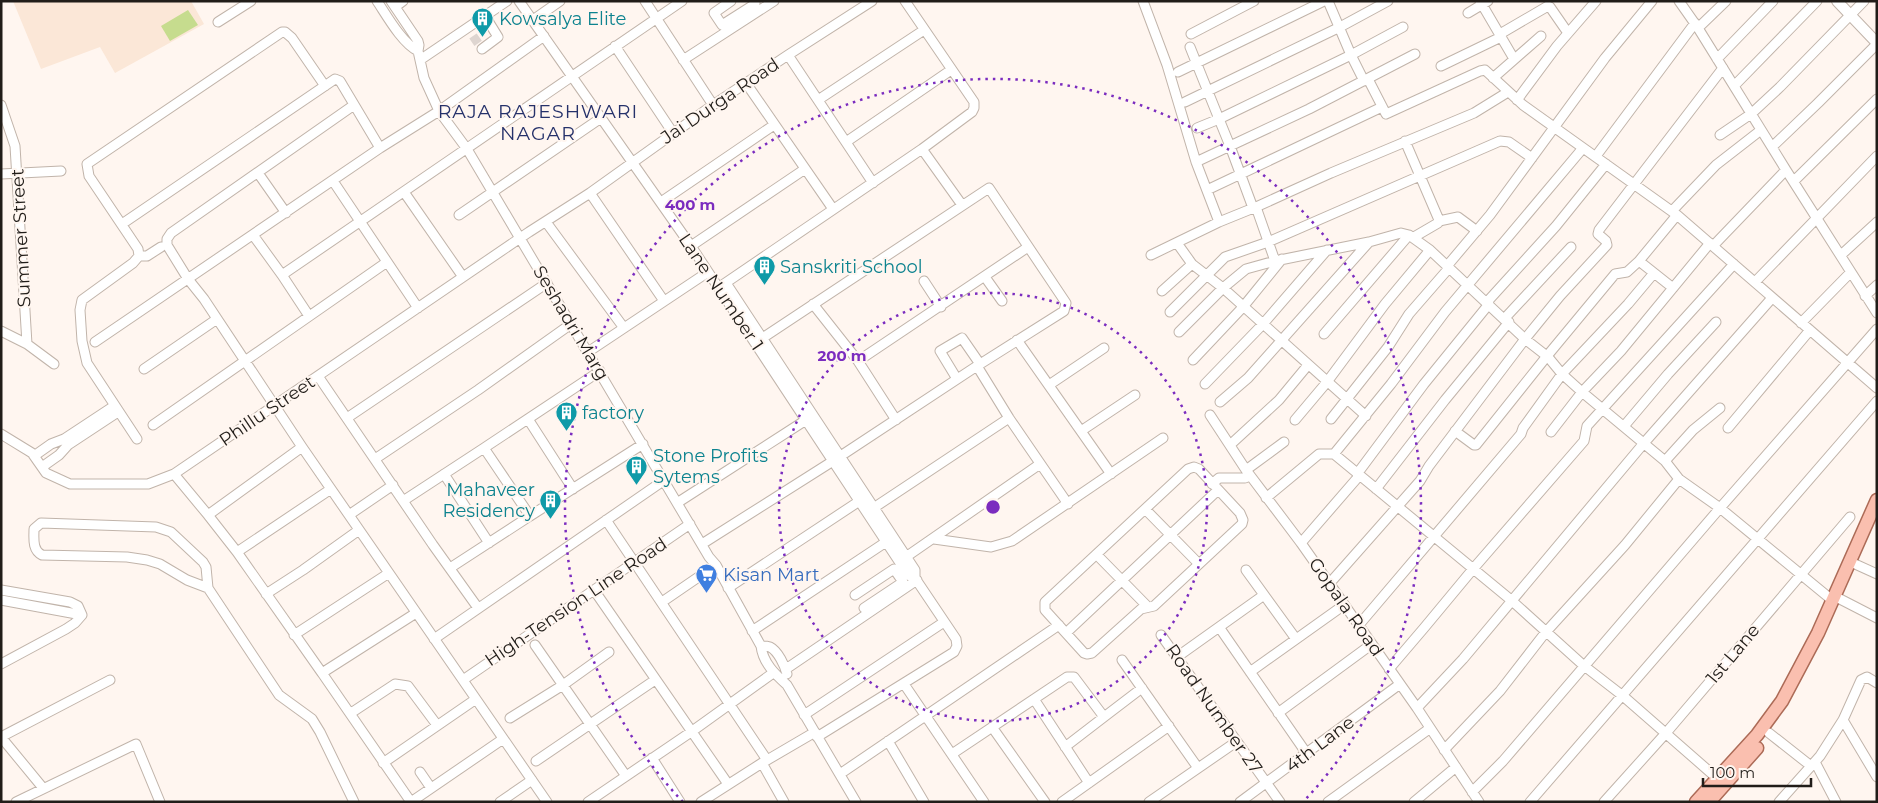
<svg xmlns="http://www.w3.org/2000/svg" width="1878" height="803" font-family="Montserrat,sans-serif">
	<style>
		.built { fill: #fbe7d7 }
		.green { fill: #c6dc8e }
		.lines { fill: none; stroke-linecap: round; stroke-linejoin: round }
		.minor-tunnel { stroke: #ded5d0; stroke-width: 9; stroke-dasharray: 9 4.5; stroke-linecap: butt }
		.minor-casing { stroke: #c1b4aa; stroke-width: 11 }
		.tertiary-casing { stroke: #c1b4aa; stroke-width: 12 }
		.primary-casing { stroke: #ac6b57; stroke-width: 15 }
		.minor { stroke: #fff; stroke-width: 9 }
		.tertiary { stroke: #fff; stroke-width: 10 }
		.primary { stroke: #fabfaf; stroke-width: 12 }
		.ring { fill: none; stroke: #7b2cbf; stroke-width: 2.5; stroke-dasharray: 2.5 5 }
		.labels { text-anchor: middle; dominant-baseline: central; stroke-width: 4; stroke-linejoin: round; paint-order: stroke }
		.culture-label { font-size: 18px; fill: #0d838f; stroke: #fff6f0; text-anchor: start }
		.street-label { font-size: 18px; fill: #211d19; stroke: #fff6f0 }
		.shop-label { font-size: 18px; fill: #366cbe; stroke: #fff6f0; text-anchor: start }
		.neighbourhood-label { font-size: 19px; letter-spacing: 1px; fill: #25316a; stroke: #fff6f0 }
		.centre { fill: #7b2cbf; stroke: #fff6f0; stroke-width: 2.5 }
		.ring-label { font-size: 15px; text-anchor: middle; font-weight: bold; fill: #7b2cbf; stroke: #fff6f0; stroke-width: 4; stroke-linejoin: round; paint-order: stroke }
	</style>
	<rect width="100%" height="100%" fill="#fff6f0"/>
	<!-- built -->
	<path class="built" d="M13,1h178l13,23 -89,49 -15,-26 -59,22z"/>
	<!-- green -->
	<path class="green" d="M188,10l10,15 -28,16 -9,-15z"/>
	<g class="lines">
		<!-- minor-tunnel -->
		<path class="minor-tunnel" d="M473,36l9,13"/>
		<defs>
			<path id="minor" d="M377,1c10,15 25,42 41,50
				M391,1l27,40 1,4 -1,6 6,27 15,33 28,38 242,408 7,8 45,81c2,17 14,28 26,39l69,117
				M519,1l172,245 217,329 7,3
				M645,1l68,104
				M731,1l-17,12 8,12 33,-21v-3
				M1143,1l24,64 29,97 23,60
				M1480,1l34,58
				M1679,1l19,27 88,142 91,143
				M395,7l8,-6
				M1468,13l20,-12
				M533,20l27,-19
				M218,22l33,-21
				M1698,28l28,-27
				M1191,34l63,-33
				M1500,34l48,-28 2,1 18,26
				M615,46l58,87
				M1190,47l29,72 -22,9
				M482,49l16,-12 -13,-21
				M788,55l85,128
				M1717,59l56,-58
				M420,60l87,-59
				M683,60l91,-59
				M1441,66l60,-29
				M1178,72l146,-71
				M1493,78l48,-42
				M1368,79l18,35 94,-43 5,-1 38,35 154,110 200,173
				M1364,81l-13,-26 52,-28
				M746,83l87,126
				M1734,86l83,-85
				M818,100l106,-70
				M1517,100l40,-54 39,-45
				M1185,102l155,-75 48,-26
				M1,105l14,41 12,198
				M354,105l-183,128 -4,6v6l21,34 16,20 98,148 245,355
				M1720,135l31,-21 29,-27 84,-86
				M1405,141l34,79 -1,3 -24,14
				M846,142l105,-72
				M1772,147l46,-44 59,-59
				M922,149l40,56
				M1596,156l99,-133
				M1196,162l34,-16 -11,-27 132,-64 -23,-54
				M258,173l28,40
				M1,174l60,-3
				M333,181l85,127
				M1794,181l83,-82
				M1207,190l175,-83
				M404,192l59,85
				M590,193l74,108
				M661,202l113,-77
				M1256,207l19,54
				M1253,208l-23,-62 79,-37 106,-55
				M1672,211l44,-46 45,-35
				M459,215l142,-97
				M1439,221l19,-4 19,14
				M546,222l78,106
				M122,224l213,-145 5,2 40,67
				M253,235l29,40
				M1177,243l15,21 31,24 143,128
				M691,246l114,-77
				M1713,246l73,-76
				M1151,255l68,-33 37,-15 75,-34 143,-60 34,-21
				M1841,255l36,-33
				M139,256h8l14,-9
				M1639,261l34,27
				M1447,266l43,-51 115,-157 47,-57
				M985,277l17,24
				M924,281l17,26
				M1755,282l122,-126
				M726,283l189,287v8l41,61 1,7 -3,6 -137,85
				M721,286l201,-137 50,-37 2,-4v-6l-69,-101
				M1162,291l30,-27
				M1865,296l12,-11
				M1487,302l69,-76 50,-62
				M813,304l45,57
				M1170,312l55,-55 43,-15 232,-101 9,1 23,16
				M309,316l-27,-41 400,-274
				M1505,318l66,-71
				M1801,323l50,-51
				M1,331l26,13 27,20
				M1179,332l44,-44 23,-19 29,-8 94,-19 32,-9 8,2 21,15 95,89 23,18 14,17 20,18 83,69 14,18 41,29 112,92
				M1324,334l85,-99
				M1017,340l94,134
				M95,342l285,-194 59,-37 105,-75
				M588,352l120,-80
				M1193,360l50,-53 39,-48
				M977,366l32,52 59,86
				M144,369l73,-50
				M318,376l115,169 45,63
				M957,379l-17,-28 22,-13 18,26
				M1205,384l58,-60 64,-74
				M1049,385l55,-37
				M1220,402l28,-24 121,-136
				M1210,415l36,55 55,73 116,165 62,94
				M347,418l200,-135
				M528,419l45,70
				M1331,419l57,-72 21,-33 40,-46
				M896,420l-38,-59 170,-114
				M1295,420l32,-38 58,-78 45,-54
				M153,425l234,-163
				M1625,425l43,-51 48,-52
				M1728,428l82,-98
				M1081,431l54,-36
				M1455,431l19,14h2l71,-89 68,-82 12,-2 12,-11 38,-46
				M1551,432l31,-40 39,-41 89,-108
				M1,434l31,19 14,20 24,11h78l26,-10 355,-242 61,-39 123,-88 75,-50 84,-54
				M137,439l-50,-76 -5,-22 -2,-31 2,-10 51,-37 6,-7 -1,-7 -49,-73 -2,-12 195,-132h3l7,6 33,48
				M1230,445l49,-45 29,-35
				M484,448l116,-77
				M1334,454l177,146 72,65 40,31 95,83
				M34,456l17,-12 13,-5 50,-33
				M375,459l103,-69 93,-66
				M1665,461l28,-31 27,-22
				M42,467l17,-12 9,-10 50,-33
				M1194,467l5,2 41,44 3,7 -1,4 -88,82 -13,3 -49,44 -5,1 -3,-1 -39,-43v-8l143,-133z
				M1246,470l38,-28
				M174,474l34,41 94,-68
				M444,474l45,69
				M1357,474l67,-90 65,-80
				M1212,484l7,-6h26l5,-2
				M1376,489l69,-89 64,-78
				M1266,498l53,-44h15l57,-70 54,-72 138,-164
				M403,501l81,-53 46,68 -80,52
				M677,503l129,-83
				M1146,510l53,54
				M869,511l140,-93
				M208,515l29,37 85,121
				M349,515l44,-30
				M530,516l113,-72
				M606,520l161,240
				M934,539l57,8 21,-6 151,-103
				M1301,543l58,-67
				M702,544l131,-83 144,-95 87,-55 2,-8 -77,-115 -234,155
				M237,552l94,-63
				M1097,555l51,52
				M903,559l137,-95
				M1855,564l22,10
				M1246,570l50,69
				M1329,584l91,-103 9,-15 96,-127 35,-43 47,-51 -1,-4 -8,-7 1,-4 124,-162
				M208,588l-21,-8 -27,-16 -13,-4 -20,-3 -85,-2c-10,-5 -8,-17 -8,-26l7,-6 115,4 15,5 32,30 3,5 2,21 71,107 33,24 8,13 34,70
				M728,588l136,-90
				M1,590l69,12 8,4 4,9
				M594,590l134,194
				M266,594l37,-24 56,-40
				M855,595l39,-26 9,13 -39,26
				M1840,599l37,19
				M1,600l81,15
				M662,602l54,-37
				M1358,626l163,-192 2,-6 39,-54 66,-70 26,-31
				M1219,627l88,127
				M752,631l134,-89
				M1066,633l152,-143
				M294,635l95,-62
				M1161,635l119,167
				M434,639l229,-158
				M535,645l91,131
				M761,646c3,0 6,0 9,1 8,4 15,19 17,27
				M1177,657l87,-62
				M1122,660l76,108
				M1,664l65,-35 9,-6 7,-8
				M786,669l131,-89
				M1389,669l35,-41 49,-59 111,-128 3,-15 147,-162
				M1250,672l94,-67
				M463,680l227,-156
				M904,684l80,118
				M1034,699l55,84
				M1417,708l46,-49 181,-216 128,-145
				M351,713l44,-29 13,2 29,39
				M1278,713l94,-69
				M804,715l140,-93
				M510,718l53,-33 46,-33
				M1843,720l34,57
				M992,727l53,75
				M1769,733l42,33
				M1,737l109,-57
				M1,737l42,51
				M888,741l36,61
				M1065,747l39,-30
				M1444,750l56,-59 45,-58 80,-88 54,-66
				M952,754l115,-77h7l30,40 38,-29
				M652,758l28,44
				M536,761l119,-81
				M1815,762l21,40
				M383,763l93,-64
				M762,763l22,39
				M420,772l11,16
				M840,774l219,-149
				M1472,792l31,-31 217,-253 157,-179
				M16,802l120,-58 24,58
				M411,802l-89,-129 94,-60
				M411,802l92,-63
				M500,802l32,-22
				M588,802l103,-70 82,-59
				M701,802l61,-39 53,-31
				M1062,802l107,-76
				M1149,802l87,-60
				M1240,802l160,-118
				M1328,802l101,-73
				M1414,802l42,-35
				M1530,802l347,-401
				M1604,802l62,-69 184,-216
				M1779,802l41,-46 23,-36 18,-40 6,-3 10,6"/>
			<path id="tertiary" d="M1837,1l40,42"/>
			<path id="primary" d="M1696,802l61,-67 25,-34 36,-68 59,-133
				M1709,802l48,-54"/>
		</defs>
		<!-- minor casing -->
		<use href="#minor" class="minor-casing"/>
		<!-- tertiary casing -->
		<use href="#tertiary" class="tertiary-casing"/>
		<!-- primary casing -->
		<use href="#primary" class="primary-casing"/>
		<!-- minor -->
		<use href="#minor" class="minor"/>
		<!-- tertiary -->
		<use href="#tertiary" class="tertiary"/>
		<!-- primary -->
		<use href="#primary" class="primary"/>
	</g>
	<!-- distance rings -->
	<g class="ring">
		<circle cx="993" cy="507" r="214"/>
		<path d="M683 802A428 428 0 1 1 1303 802"/>
	</g>
	<!-- icons -->
	<defs>
		<symbol id="building-pin" viewBox="-11 -11 22 30"><path d="M0 17L-7.5 6A9.5 9.5 0 1 1 7.5 6Z" fill="#0f9aa8" stroke="#fff6f0"/><path d="M-4-6H4V6H1V3H-1V6H-4ZM-2.5-4.3h1.7v1.8h-1.7ZM.8-4.3h1.7v1.8H.8ZM-2.5-1h1.7V.8h-1.7ZM.8-1h1.7V.8H.8Z" fill="#fff"/></symbol>
		<symbol id="supermarket-pin" viewBox="-11 -11 22 30"><path d="M0 17L-7.5 6A9.5 9.5 0 1 1 7.5 6Z" fill="#3f7fe0" stroke="#fff6f0"/><path d="M-6-5.5h2.5l.6 2H6L4.5 2H-2.5L-4.4-4H-6ZM-1.5 3.2a1.3 1.3 0 1 0 .1 0ZM3 3.2a1.3 1.3 0 1 0 .1 0Z" fill="#fff"/></symbol>
	</defs>
	<g fill-rule="evenodd">
		<use href="#building-pin" x="470" y="6" width="25" height="34"/>
		<use href="#building-pin" x="752" y="254" width="25" height="34"/>
		<use href="#building-pin" x="554" y="400" width="25" height="34"/>
		<use href="#building-pin" x="624" y="454" width="25" height="34"/>
		<use href="#building-pin" x="538" y="488" width="25" height="34"/>
		<use href="#supermarket-pin" x="694" y="562" width="25" height="34"/>
	</g>
	<g class="labels">
		<!-- culture labels -->
		<g class="culture-label">
			<text x="499" y="19">Kowsalya Elite</text>
			<text x="780" y="267">Sanskriti School</text>
			<text x="582" y="413">factory</text>
			<text x="653" y="456">Stone Profits<tspan x="653" dy="21">Sytems</tspan></text>
			<text x="535" y="490" text-anchor="end">Mahaveer<tspan x="535" dy="21">Residency</tspan></text>
		</g>
		<!-- street labels -->
		<g class="street-label">
			<text transform="translate(720 101) rotate(-34)">Jai Durga Road</text>
			<text transform="translate(21 238) rotate(-93)">Summer Street</text>
			<text transform="translate(721 292) rotate(56)">Lane Number 1</text>
			<text transform="translate(571 323) rotate(59)">Seshadri Marg</text>
			<text transform="translate(267 411) rotate(-34)">Phillu Street</text>
			<text transform="translate(576 602) rotate(-34)">High-Tension Line Road</text>
			<text transform="translate(1346 607) rotate(55)">Gopala Road</text>
			<text transform="translate(1733 654) rotate(-50)">1st Lane</text>
			<text transform="translate(1214 709) rotate(55)">Road Number 27</text>
			<text transform="translate(1320 744) rotate(-37)">4th Lane</text>
		</g>
		<!-- shop labels -->
		<g class="shop-label">
			<text x="723" y="575">Kisan Mart</text>
		</g>
		<!-- neighbourhood labels -->
		<g class="neighbourhood-label">
			<text x="538" y="111">RAJA RAJESHWARI<tspan x="538" dy="22">NAGAR</tspan></text>
		</g>
	</g>
	<circle cx="993" cy="507" r="8" class="centre"/>
	<g class="ring-label">
		<text x="690" y="210">400 m</text>
		<text x="842" y="361">200 m</text>
	</g>
	<!-- border -->
	<rect width="1878" height="803" fill="none" stroke="#211d19" stroke-width="5"/>
	<!-- scale -->
	<path d="M1703 778v8h108v-8" fill="none" stroke="#211d19" stroke-width="2.5"/>
	<text x="1710" y="778" font-size="15" fill="#211d19" stroke="#fff6f0" stroke-width="4" paint-order="stroke">100 m</text>
</svg>
